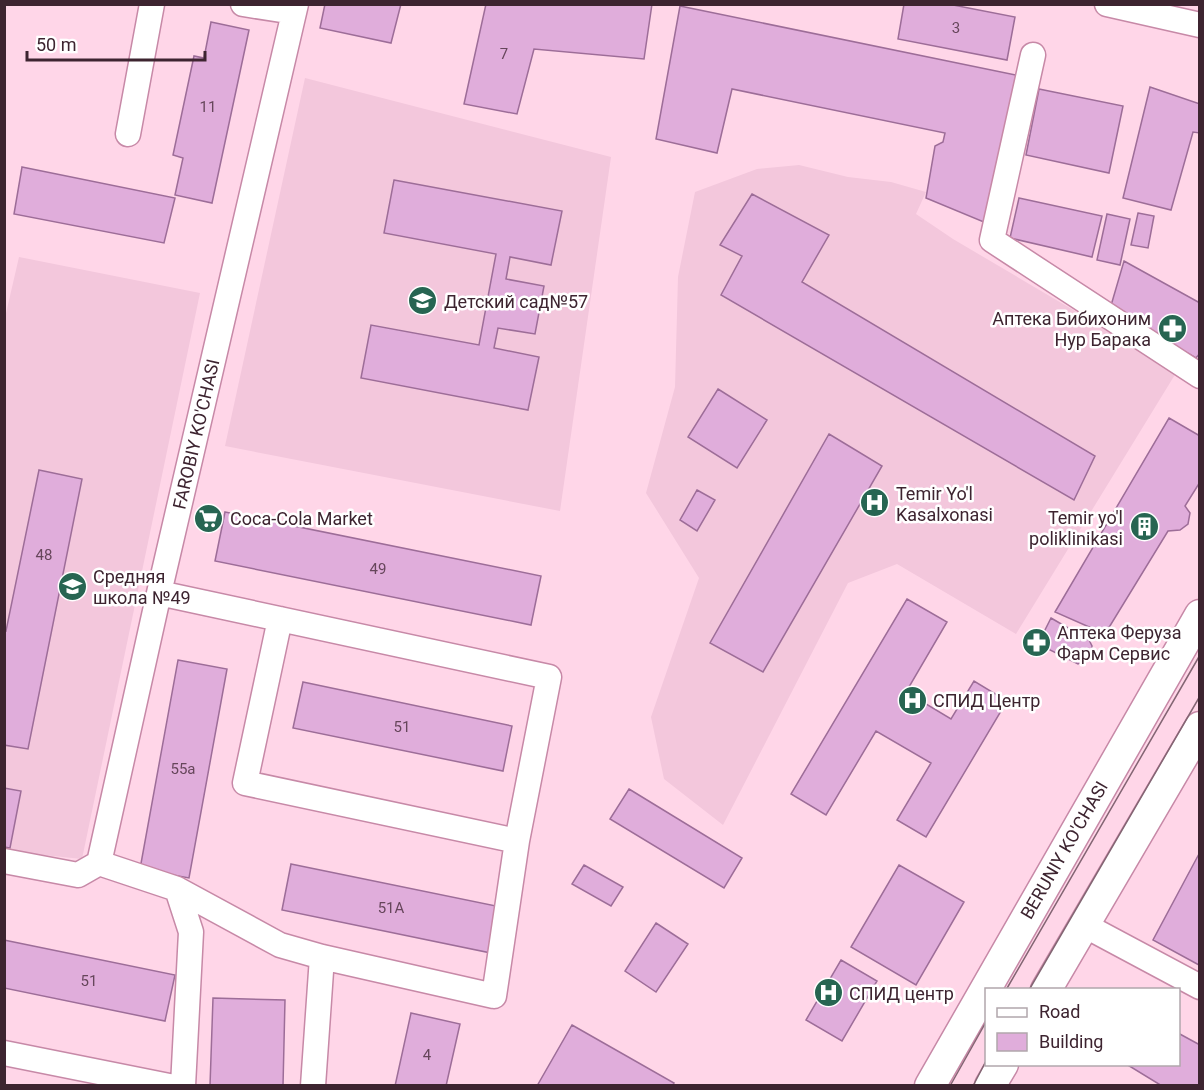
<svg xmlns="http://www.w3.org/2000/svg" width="1204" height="1090" font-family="Roboto,sans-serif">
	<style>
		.built { fill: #f3c7dc }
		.building { fill: #e0addb; stroke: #9d6d98; stroke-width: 1.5 }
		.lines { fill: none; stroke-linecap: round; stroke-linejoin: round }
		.minor-casing { stroke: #c789a7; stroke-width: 27 }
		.major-casing { stroke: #c789a7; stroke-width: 33 }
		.minor { stroke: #fff; stroke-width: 24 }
		.major { stroke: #fff; stroke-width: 30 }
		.tram { stroke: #836573; stroke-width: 1.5 }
		.labels { text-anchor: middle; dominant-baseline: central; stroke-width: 5; stroke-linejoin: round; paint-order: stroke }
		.number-label { font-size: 15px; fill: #66465b }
		.poi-label { font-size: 18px; fill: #3d2430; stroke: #fff; text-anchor: start }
		.street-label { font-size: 18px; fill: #3d2430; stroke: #fff }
	</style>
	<rect width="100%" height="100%" fill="#ffd6e8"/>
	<!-- built -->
	<path class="built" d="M305,78l306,79 -51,354 -335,-65z
		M799,165l49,12 43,5 35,10 -10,22 37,25 200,118 23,16 -160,261 -119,-70 -49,19 -125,242 -59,-46 -13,-62 48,-139 -53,-85 29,-106 3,-110 17,-85 62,-23z
		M19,257l181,36 -118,566 -77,-8 -1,-529z"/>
	<!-- building -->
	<path class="building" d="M325,4h76l-10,39 -71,-15z
		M486,4h166l-8,55 -110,-10 -17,65 -53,-10z
		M904,4h44l67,13 -8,43 -109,-21z
		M680,6l340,70 -29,149 -65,-27 9,-52 8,-4 2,-9 -213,-44 -15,64 -61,-14z
		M211,22l38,8 -37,173 -37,-8 8,-37 -10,-3 21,-99 10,2z
		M1150,87l50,17v29l-7,-1 -22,78 -48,-12z
		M1039,89l84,17 -14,67 -83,-18z
		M22,167l153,31 -11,45 -150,-29z
		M394,180l168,31 -11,54 -41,-8 -4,22 38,7 -9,48 -37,-6 -4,20 45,9 -11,53 -167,-32 10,-53 108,20 17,-91 -112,-21z
		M752,194l77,41 -27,47 293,174 -21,44 -353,-205 21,-39 -22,-11z
		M1019,198l83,18 -10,41 -82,-19z
		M1138,213l16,3 -6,32 -17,-3z
		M1107,214l23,5 -10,46 -23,-5z
		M1124,261l76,42v50l-4,5 -86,-49z
		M718,389l49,31 -30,48 -49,-31z
		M1169,418l31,18v46l-15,24 5,7 -2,11 -8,6 -12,1 -63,103 -50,-22z
		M829,434l53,32 -119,206 -53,-29z
		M39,470l43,9 -54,270 -24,-4v-115l2,1z
		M697,490l18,10 -18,31 -17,-11z
		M225,512l316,64 -10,49 -316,-64z
		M907,599l40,23 -41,70 45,27 23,-38 33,20 -81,136 -29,-17 34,-57 -55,-32 -50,84 -35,-21z
		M1051,618l38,22 3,6 -1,8 -6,7 -7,3 -40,-20z
		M178,660l49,9 -38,209 -49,-9z
		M303,682l209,44 -9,45 -210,-43z
		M4,788l17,3 -11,57 -6,-1z
		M629,789l113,69 -18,30 -114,-69z
		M1200,852v112l-1,1 -46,-25z
		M291,864l210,43 -10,46 -209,-43z
		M584,865l39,22 -12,19 -39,-22z
		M899,865l65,37 -48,83 -65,-38z
		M656,923l32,21 -32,48 -31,-21z
		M4,940l171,35 -10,46 -161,-33z
		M841,960l36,21 -35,60 -36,-21z
		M213,998l72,2 -2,86h-73z
		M411,1013l49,11 -14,62h-51z
		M572,1025l102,58 -2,3h-135z
		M1178,1033l22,12v41h-38l-36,-22h52z"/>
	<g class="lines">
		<defs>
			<path id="minor" d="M243,4l51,8
				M1107,4l93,21
				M1033,55l-41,185 208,136
				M128,134l24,-130
				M159,593l390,84 -32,164 -23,155 -172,-39 -42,-12 -103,-56
				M280,619l-35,164 272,58
				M4,861l74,14 21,-12 78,26 14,43 -8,154
				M99,863l60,-270 137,-589
				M1084,925l116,62
				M4,1053l165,33
				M313,1086l9,-129"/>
			<path id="major" d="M1046,990l154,-263
				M930,1086l270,-471
				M990,1086l13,-22"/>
		</defs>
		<!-- minor casing -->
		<use href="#minor" class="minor-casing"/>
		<!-- major casing -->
		<use href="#major" class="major-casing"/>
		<!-- minor -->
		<use href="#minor" class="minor"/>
		<!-- major -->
		<use href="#major" class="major"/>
		<!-- tram -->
		<path class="tram" d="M1006,990l194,-335
			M1029,990l171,-294
			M950,1086l36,-64
			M973,1086l13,-25"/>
	</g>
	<!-- icons -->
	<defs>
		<symbol id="school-disc" viewBox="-11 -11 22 22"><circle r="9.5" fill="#276552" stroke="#fff"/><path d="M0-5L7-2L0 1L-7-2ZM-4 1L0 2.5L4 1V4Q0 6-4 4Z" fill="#fff"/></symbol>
		<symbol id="pharmacy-disc" viewBox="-11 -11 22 22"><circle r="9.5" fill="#276552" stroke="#fff"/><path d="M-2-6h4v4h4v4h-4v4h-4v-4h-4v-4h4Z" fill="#fff"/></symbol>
		<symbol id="hospital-disc" viewBox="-11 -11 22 22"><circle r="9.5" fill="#276552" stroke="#fff"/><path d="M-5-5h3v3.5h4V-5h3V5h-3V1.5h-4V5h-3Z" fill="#fff"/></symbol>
		<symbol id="supermarket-disc" viewBox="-11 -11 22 22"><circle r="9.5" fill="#276552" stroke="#fff"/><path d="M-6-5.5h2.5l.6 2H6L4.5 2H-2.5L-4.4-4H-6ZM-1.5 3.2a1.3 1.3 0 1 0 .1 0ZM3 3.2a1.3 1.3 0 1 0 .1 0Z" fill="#fff"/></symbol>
		<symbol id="building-disc" viewBox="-11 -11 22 22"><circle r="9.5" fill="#276552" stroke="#fff"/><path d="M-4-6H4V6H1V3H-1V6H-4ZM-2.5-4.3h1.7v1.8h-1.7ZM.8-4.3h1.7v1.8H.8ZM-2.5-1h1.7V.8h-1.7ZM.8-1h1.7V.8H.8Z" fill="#fff"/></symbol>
	</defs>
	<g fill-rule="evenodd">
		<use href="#school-disc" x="406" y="284" width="33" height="33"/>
		<use href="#pharmacy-disc" x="1156" y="312" width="33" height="33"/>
		<use href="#hospital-disc" x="858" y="486" width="33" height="33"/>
		<use href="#supermarket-disc" x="192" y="502" width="33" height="33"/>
		<use href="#building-disc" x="1128" y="510" width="33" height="33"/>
		<use href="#school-disc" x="56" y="570" width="33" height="33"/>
		<use href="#pharmacy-disc" x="1020" y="626" width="33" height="33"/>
		<use href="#hospital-disc" x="896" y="684" width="33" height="33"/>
		<use href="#hospital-disc" x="812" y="976" width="33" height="33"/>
	</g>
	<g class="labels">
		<!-- number labels -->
		<g class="number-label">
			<text x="956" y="28">3</text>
			<text x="504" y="54">7</text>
			<text x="208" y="107">11</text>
			<text x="44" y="555">48</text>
			<text x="378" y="569">49</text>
			<text x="402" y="727">51</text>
			<text x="183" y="769">55а</text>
			<text x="391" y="908">51A</text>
			<text x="89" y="981">51</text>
			<text x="427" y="1055">4</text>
		</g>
		<!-- poi labels -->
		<g class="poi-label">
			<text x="444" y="301">Детский сад№57</text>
			<text x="1151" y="318" text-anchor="end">Аптека Бибихоним<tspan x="1151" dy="21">Нур Барака</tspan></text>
			<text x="896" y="493">Temir Yo'l<tspan x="896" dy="21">Kasalxonasi</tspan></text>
			<text x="1123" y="517" text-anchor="end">Temir yo'l<tspan x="1123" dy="21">poliklinikasi</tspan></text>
			<text x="230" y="518">Coca-Cola Market</text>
			<text x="93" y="576">Средняя<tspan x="93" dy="21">школа №49</tspan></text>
			<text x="1057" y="632">Аптека Феруза<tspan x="1057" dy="21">Фарм Сервис</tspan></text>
			<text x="933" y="700">СПИД Центр</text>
			<text x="849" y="993">СПИД центр</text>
		</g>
		<!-- street labels -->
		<g class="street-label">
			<text transform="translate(196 434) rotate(-77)">FAROBIY KO'CHASI</text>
			<text transform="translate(1064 850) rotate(-60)">BERUNIY KO'CHASI</text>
		</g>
	</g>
	<!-- border -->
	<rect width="1204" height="1090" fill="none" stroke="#3d2430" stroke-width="12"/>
	<!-- legend -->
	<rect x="985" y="988" width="195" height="78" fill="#ffffff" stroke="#b1a7ac" stroke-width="1.5"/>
	<rect x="997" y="1008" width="30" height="9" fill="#ffffff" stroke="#b1a7ac" stroke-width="1.5"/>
	<text x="1039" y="1018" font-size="18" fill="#3d2430">Road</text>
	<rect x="997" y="1033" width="30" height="18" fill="#e0addb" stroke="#b1a7ac" stroke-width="1.5"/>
	<text x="1039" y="1048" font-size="18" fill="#3d2430">Building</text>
	<!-- scale -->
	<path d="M27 51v9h178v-9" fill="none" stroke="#3d2430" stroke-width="3"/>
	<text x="36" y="51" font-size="18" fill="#3d2430" stroke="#ffffff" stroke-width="4.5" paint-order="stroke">50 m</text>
</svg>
